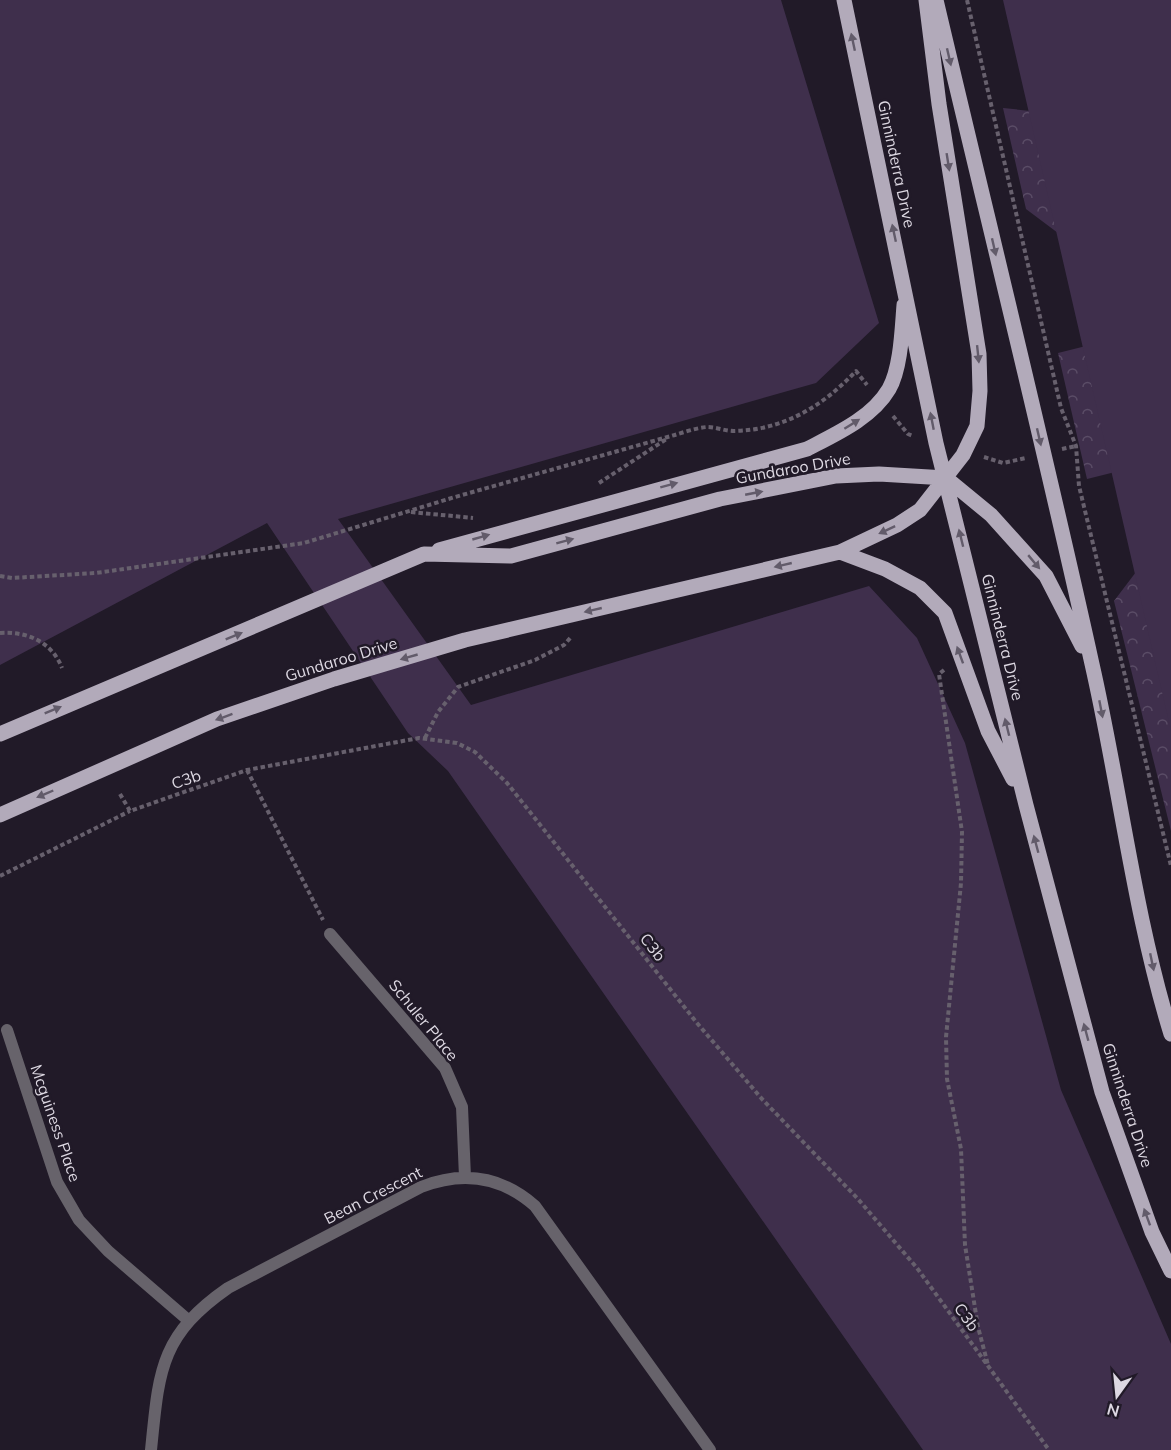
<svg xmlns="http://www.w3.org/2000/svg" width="1171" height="1450" font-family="Mulish,sans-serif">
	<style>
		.forest { fill: url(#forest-crowns) }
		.park { fill: #3f2f4c }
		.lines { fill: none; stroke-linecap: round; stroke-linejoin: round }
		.path { stroke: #67606d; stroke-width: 4; stroke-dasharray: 4.5 3; stroke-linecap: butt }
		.street { stroke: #67636b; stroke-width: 12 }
		.primary { stroke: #b2aaba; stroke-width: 15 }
		.oneway { fill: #625b6a }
		.labels { text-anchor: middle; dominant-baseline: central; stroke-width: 5; stroke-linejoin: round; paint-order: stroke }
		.street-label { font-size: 16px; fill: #ddd8e2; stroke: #211a28 }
	</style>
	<defs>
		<pattern id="forest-crowns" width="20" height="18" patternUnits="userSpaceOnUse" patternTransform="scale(1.5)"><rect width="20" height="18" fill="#3f2f4c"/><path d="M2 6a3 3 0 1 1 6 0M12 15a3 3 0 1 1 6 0" fill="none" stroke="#5a4c66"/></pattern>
	</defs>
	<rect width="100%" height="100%" fill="#211a28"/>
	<!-- forest -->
	<path class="forest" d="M1003,108l74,8 25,150 -76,-57z
		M1110,340l21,128 -44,11 -29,-126z
		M1158,543l13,14v274l-57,-230z"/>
	<!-- park -->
	<path class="park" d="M0,0h781l98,323 -63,60 -478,136 133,186 398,-119 48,52 48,105 96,347 110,254v106h-248l-475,-679 -40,-38 -141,-210 -267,142z
		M1003,0h168v731z"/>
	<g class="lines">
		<!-- path -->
		<path class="path" d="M967,0l94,408 15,38 3,40 92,380
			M893,416l15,18 5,2
			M1062,449l14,-3
			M984,457l19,6 23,-5
			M599,483l69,-45
			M411,512l62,6
			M0,576l12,2 84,-5 208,-30 151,-46 216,-61c11,-3 24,-8 36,-9 9,0 18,4 27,4 50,-1 89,-25 122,-60l11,14
			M0,633c27,-2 52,9 62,35
			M944,670l-5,4 23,158 -1,51 -15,154 1,42 14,70 4,96 13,82 10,38
			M425,738l13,-26 20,-25 77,-27 29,-15 8,-9
			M247,770l76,150
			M120,794l10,17 117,-41 172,-32 38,5 18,9 32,31 190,240 65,76 96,100 59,69 132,182
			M0,876l130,-65"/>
		<!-- street -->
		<path class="street" d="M330,934l115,134 17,39 3,70
			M7,1030l50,152 22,38 29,31 80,69
			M151,1450c8,-78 8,-114 77,-162l193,-101c41,-16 80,-11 114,19l175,244"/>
		<!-- primary -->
		<path class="primary" d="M844,0l92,443 90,362 76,287 50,140 19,39
			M936,0c52,221 107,442 156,664 28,123 42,250 79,370
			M946,478l45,37 55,61 36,70
			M439,550l368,-101c29,-15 65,-31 82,-60 12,-21 13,-60 15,-84
			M840,552l45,17 35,19 25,25 43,118 25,48
			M0,734l424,-180 87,2 209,-57 116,-23 43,-2 67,4
			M0,815l217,-96 117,-40 131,-39 375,-88 57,-27 23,-15 43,-55 14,-29 3,-35 -1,-37 -40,-250 -13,-104"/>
	</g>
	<!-- one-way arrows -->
	<defs><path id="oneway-solid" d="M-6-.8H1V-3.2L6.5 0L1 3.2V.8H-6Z" transform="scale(1.5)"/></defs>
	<g class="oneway">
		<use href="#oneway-solid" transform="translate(853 42) rotate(-102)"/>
		<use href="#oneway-solid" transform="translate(949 57) rotate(77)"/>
		<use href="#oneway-solid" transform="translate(948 162) rotate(81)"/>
		<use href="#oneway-solid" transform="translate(894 233) rotate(-102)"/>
		<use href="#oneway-solid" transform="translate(994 247) rotate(77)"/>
		<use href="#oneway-solid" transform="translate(978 354) rotate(84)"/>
		<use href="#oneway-solid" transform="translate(932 421) rotate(-101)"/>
		<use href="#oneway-solid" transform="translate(852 424) rotate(-32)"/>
		<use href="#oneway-solid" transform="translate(1039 437) rotate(77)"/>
		<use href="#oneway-solid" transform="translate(669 485) rotate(-15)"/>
		<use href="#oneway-solid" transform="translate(754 493) rotate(-11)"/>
		<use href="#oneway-solid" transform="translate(887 530) rotate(155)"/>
		<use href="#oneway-solid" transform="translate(481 537) rotate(-16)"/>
		<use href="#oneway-solid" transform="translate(961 538) rotate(-104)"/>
		<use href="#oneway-solid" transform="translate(565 541) rotate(-15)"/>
		<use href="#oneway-solid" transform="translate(1034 562) rotate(50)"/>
		<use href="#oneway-solid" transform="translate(783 565) rotate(167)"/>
		<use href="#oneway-solid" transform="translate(593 610) rotate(167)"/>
		<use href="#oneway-solid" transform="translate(234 636) rotate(-22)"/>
		<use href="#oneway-solid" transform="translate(960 655) rotate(-110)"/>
		<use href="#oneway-solid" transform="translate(409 657) rotate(164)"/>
		<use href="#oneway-solid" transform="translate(1101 709) rotate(79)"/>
		<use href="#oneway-solid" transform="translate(53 710) rotate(-22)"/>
		<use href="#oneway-solid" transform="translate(224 717) rotate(160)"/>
		<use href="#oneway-solid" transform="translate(1007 727) rotate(-104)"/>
		<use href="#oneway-solid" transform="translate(45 794) rotate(157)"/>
		<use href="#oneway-solid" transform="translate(1036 844) rotate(-105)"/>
		<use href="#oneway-solid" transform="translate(1152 962) rotate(78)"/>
		<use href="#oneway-solid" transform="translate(1086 1032) rotate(-105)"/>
		<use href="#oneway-solid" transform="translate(1147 1217) rotate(-110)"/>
	</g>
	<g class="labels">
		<!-- street labels -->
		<g class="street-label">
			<text transform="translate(897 164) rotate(78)">Ginninderra Drive</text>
			<text transform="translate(793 468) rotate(-10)">Gundaroo Drive</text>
			<text transform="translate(1003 637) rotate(76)">Ginninderra Drive</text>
			<text transform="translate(341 659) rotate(-17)">Gundaroo Drive</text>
			<text transform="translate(186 779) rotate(-19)">C3b</text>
			<text transform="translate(653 947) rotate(52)">C3b</text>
			<text transform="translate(424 1020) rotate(51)">Schuler Place</text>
			<text transform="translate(1128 1105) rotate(72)">Ginninderra Drive</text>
			<text transform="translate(56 1123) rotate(71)">Mcguiness Place</text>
			<text transform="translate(373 1195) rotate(-27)">Bean Crescent</text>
			<text transform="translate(967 1317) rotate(54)">C3b</text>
		</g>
	</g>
	<!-- north arrow -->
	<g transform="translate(1117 1396) rotate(195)" stroke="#211a28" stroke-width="4.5" paint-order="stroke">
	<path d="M0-4.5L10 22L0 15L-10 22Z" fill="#ddd8e2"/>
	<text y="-9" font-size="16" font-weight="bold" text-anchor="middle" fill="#ddd8e2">N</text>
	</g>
</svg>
